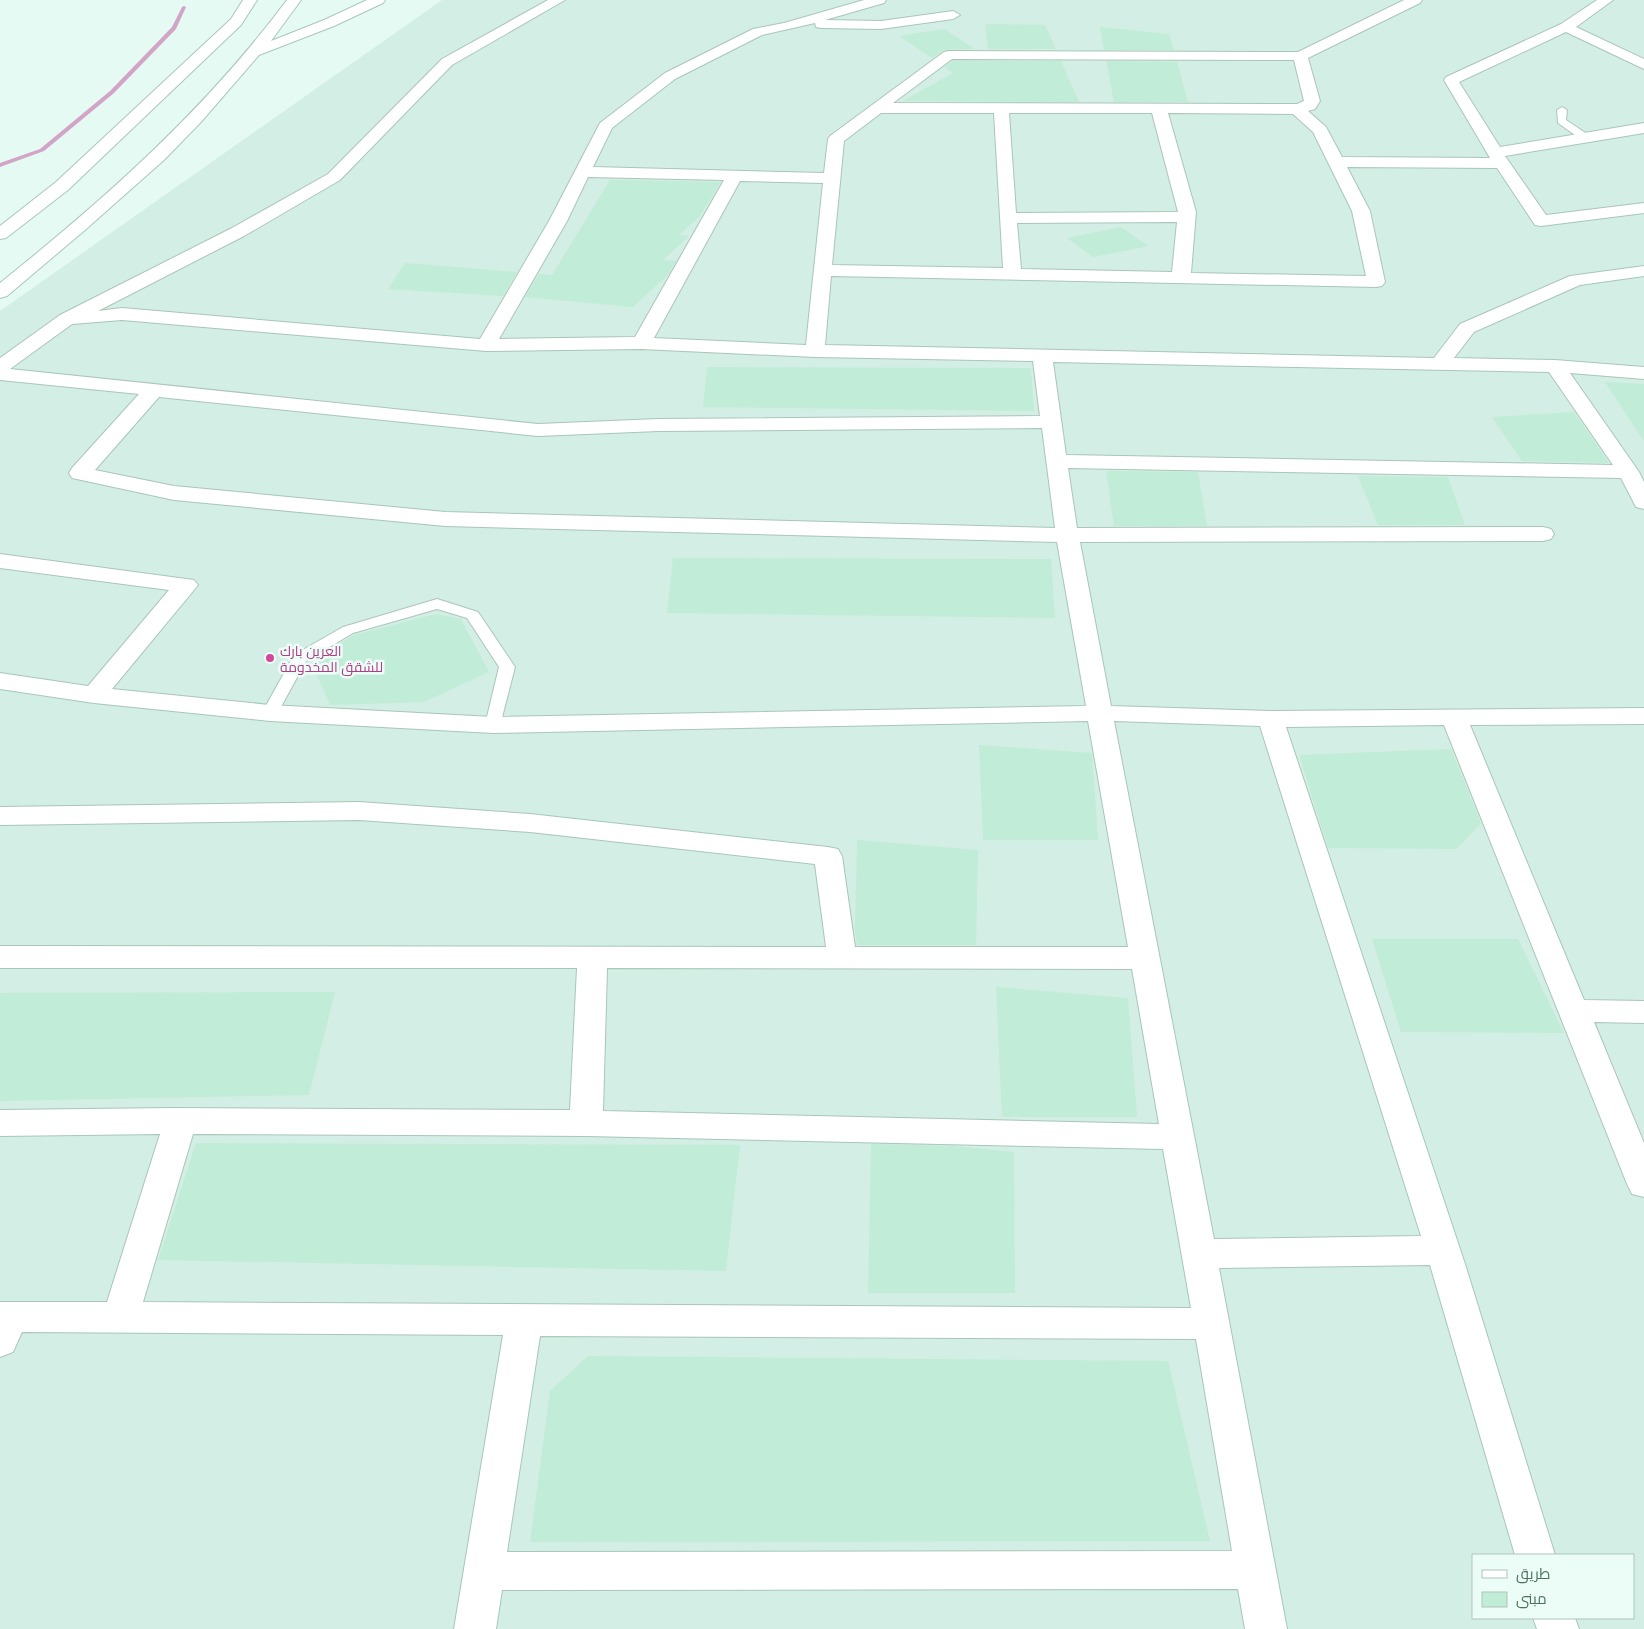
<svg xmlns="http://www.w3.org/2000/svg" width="1644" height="1629" font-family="'Open Sans',Cairo,sans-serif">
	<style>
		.residential { fill: #d3eee4; fill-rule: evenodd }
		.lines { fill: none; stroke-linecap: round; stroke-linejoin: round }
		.stream { fill: #d2a4c6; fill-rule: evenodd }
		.building { fill: #c1ecd7 }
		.lane-casing { stroke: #a9c6b8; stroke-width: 2 }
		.street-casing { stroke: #a9c6b8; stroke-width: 2 }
		.secondary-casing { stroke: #a7c8b9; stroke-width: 2 }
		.lane { fill: #fff; fill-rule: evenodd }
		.street { fill: #fff; fill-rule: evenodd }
		.secondary { fill: #fff; fill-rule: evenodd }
		.hotel-dot { fill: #d1479c; stroke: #ecfdf8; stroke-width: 2 }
		.labels { text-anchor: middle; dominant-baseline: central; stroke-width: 5; stroke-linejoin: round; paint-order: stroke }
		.hotel-label { font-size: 14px; fill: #b23c85; stroke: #ecfdf8; text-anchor: start }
	</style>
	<rect width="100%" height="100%" fill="#e6faf4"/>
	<!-- residential -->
	<path class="residential" d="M442,0h1202v1629h-1644v-1318zM1473,1555h160v63h-160z"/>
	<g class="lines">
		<!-- stream -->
		<path class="stream" d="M184,6l2,1 -10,22 -62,64 -70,58 -44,16v-4l40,-14 70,-58 62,-64 10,-20z"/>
	</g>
	<!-- building -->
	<path class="building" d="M985,24l60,1 11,24h-68z
		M1100,27l69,7 5,16h-70z
		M944,29l31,20 -31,1 -12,8 -33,-22z
		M953,61h108l18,41 -176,-1 50,-28 -8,-6z
		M1106,61l71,1 11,40h-74z
		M610,180l111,2 -21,34 -21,19 10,1 -26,24 13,1 -7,13 -36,33 -108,-10 14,-23 13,1z
		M1121,227l27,19 -55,11 -26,-19z
		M405,263l112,9 -14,24 -115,-7z
		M707,367l324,1 3,43 -331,-4z
		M1605,382l39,2v57z
		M1574,412l35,51 -87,-2 -30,-44z
		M1106,471l92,1 9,54h-93z
		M1358,476l90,1 17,48h-87z
		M673,558l378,1 4,59 -388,-5z
		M436,614l25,5 28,53 -65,30 -94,3 -19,-43 43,-27z
		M979,745l113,8 6,87h-115z
		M1451,749l30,74 -24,26 -129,-1 -29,-93z
		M857,840l121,10 -2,95h-119l-2,-14z
		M1372,939h146l46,94 -163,-1z
		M996,987l132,11 9,119h-135z
		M335,992l-26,103 -309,6v-108z
		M196,1143l544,2 -14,126 -568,-11z
		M871,1144l82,2 61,6 1,141h-147z
		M588,1356l580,5 42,180 -680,1 20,-151z"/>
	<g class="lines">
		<defs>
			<path id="lane" d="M1562,107l5,3 -1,10 24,16v4h-8l-24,-17 -1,-13z
				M437,599l41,13 37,55 -16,62h-12l-2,-4 14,-58 -32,-49 -30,-9 -84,24 -47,28 -30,55h-12l-2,-3 32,-58 49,-28z"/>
			<path id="street" d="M548,0h17l-113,65 -112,115 -96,56 -146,75 24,-3 358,31 69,-118 51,-98 65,-50 88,-44 31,-6 80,-23h22l-2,3 -59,17 56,1 72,-10 7,4 -7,4 -72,10 -60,-1 -5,-1 -1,-4 -53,12 -87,44 -63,49 -19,39 231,6 4,-34 2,-3 114,-84 5,-1 349,1 106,-52h18l-2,3 -112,55 12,43 -5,8 -7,2 18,16 16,30 148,1 -46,-78 2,-3 115,-53 36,-24h16l-37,27 68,32v10l-78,-37 -107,50 41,65 144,-24v10l-139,23 41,59 98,-12v10l-103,13 -6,-1 -38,-57 -150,-1 23,44 15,71 -3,4 -6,1 -545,-11 -6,69 609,13 26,-34 110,-48 74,-10v10l-64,9 -106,47 -20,26 101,2 89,7v12l-74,-6 69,99 5,10v27l-8,-2 -15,-29 -553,-10 9,60 466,-1 8,2 3,5 -3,5 -8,2 -463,1 31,164 160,5 373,-3v16l-174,1 114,275 60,1v22l-50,-1 50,121v54l-12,-3 -5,-10 -183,-459 -158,2 179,537 90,291h-40l-85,-290 -211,3 68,361h-42l-7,-40 -736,1 -6,39h-42l49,-294 -481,-3 -9,20 -13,5v-55h107l53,-168 -160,2v-26l174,-2 396,2 7,-142h-577v-22l826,1 -11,-83 -285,-32 -171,-12 -359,5v-18l359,-5 171,12 298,33 10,2 4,7 13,91h273l-40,-226 -595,12 -223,-12 -176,-18 -94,-14v-16l88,13 81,-96 -169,-22v-14l194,26 4,5 -4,5 -82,99 158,16 223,12 593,-11 -29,-164 -612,-16 -271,-26 -102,-22 -3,-5 3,-5 67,-74 -139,-14v-22l60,-43 172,-87 96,-54 114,-115zM952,59l342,1 10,41 -7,3 -404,-1zM881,113h113l9,155 -171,-3 12,-124zM1009,113h143l26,99 -162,1zM1168,113l125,1 20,18 39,79 14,65 -175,-3 5,-61zM588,177l136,3 -89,157 -136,2 68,-118zM740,181l83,2 -17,162 -152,-7zM1177,222l-5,50 -151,-3 -4,-46zM122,320l364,31 155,-2 174,8 218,4 7,55 -382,3 -120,5 -528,-55 62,-45zM1053,362l496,10 64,93 -547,-10zM159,397l379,39 120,-5 384,-3 13,100 -610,-16 -271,-26 -79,-16zM1114,721l146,5 161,510 -207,3zM607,968l525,1 27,155 -556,-13zM193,1134l393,2 577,13 28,159 -1048,-6zM540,1336l656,3 36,212 -725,1z
				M1533,1618h42l4,11h-42z"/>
			<path id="secondary" d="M243,0h14l-16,25 -173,165 -62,48 -6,1v-13l56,-44 175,-163z
				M287,0h14l-30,41 53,-21 43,-20h18l-2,3 -49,23 -75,29 -58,67 -37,38 -79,70 -78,66 -7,2v-15c106,-85 206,-174 287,-283z"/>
		</defs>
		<!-- lane casing -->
		<use href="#lane" class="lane-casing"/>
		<!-- street casing -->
		<use href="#street" class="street-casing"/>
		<!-- secondary casing -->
		<use href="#secondary" class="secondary-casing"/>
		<!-- lane -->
		<use href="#lane" class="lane"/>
		<!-- street -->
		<use href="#street" class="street"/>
		<!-- secondary -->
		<use href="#secondary" class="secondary"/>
	</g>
	<!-- markers -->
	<circle class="hotel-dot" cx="270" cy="658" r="5"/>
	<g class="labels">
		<!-- hotel labels -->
		<g class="hotel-label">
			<text x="280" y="650">العرين بارك<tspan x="280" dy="16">للشقق المخدومة</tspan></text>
		</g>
	</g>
	<!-- legend -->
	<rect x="1472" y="1554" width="162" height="65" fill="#ecfdf8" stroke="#adc5ba"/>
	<rect x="1482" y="1570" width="25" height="8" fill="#ffffff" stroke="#adc5ba"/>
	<text x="1516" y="1579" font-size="15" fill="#4e715e">طريق</text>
	<rect x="1482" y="1592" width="25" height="15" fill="#c1ecd7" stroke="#adc5ba"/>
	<text x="1516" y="1604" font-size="15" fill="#4e715e">مبنى</text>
</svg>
